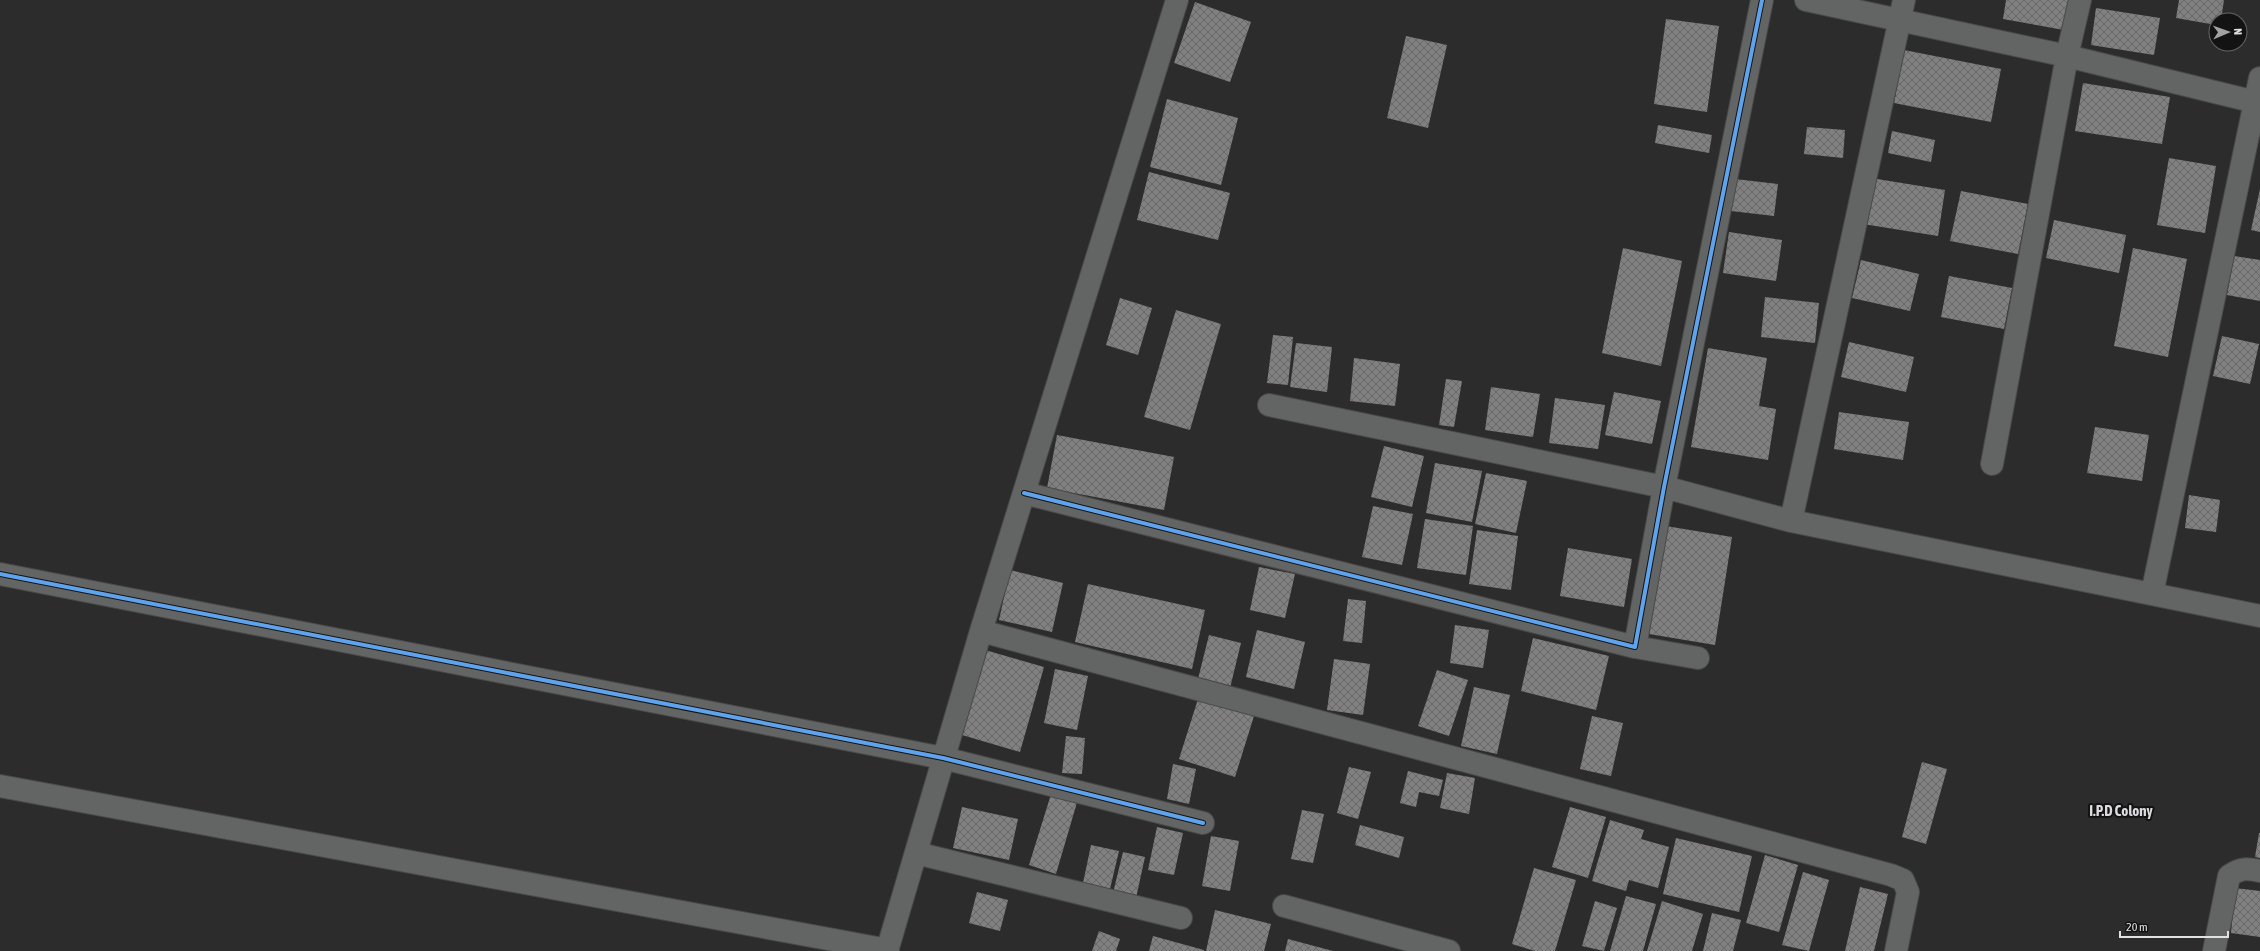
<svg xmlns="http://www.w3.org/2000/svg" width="2260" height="951" font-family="'Asap Condensed',sans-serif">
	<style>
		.building { fill: url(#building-cross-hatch) }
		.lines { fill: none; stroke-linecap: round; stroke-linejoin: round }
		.minor-casing { stroke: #494949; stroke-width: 24 }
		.minor { stroke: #636464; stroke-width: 22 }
		.cycleway-casing { stroke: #141314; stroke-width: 6 }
		.cycleway { stroke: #60a3ed; stroke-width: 4 }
		.labels { text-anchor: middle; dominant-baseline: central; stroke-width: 4; stroke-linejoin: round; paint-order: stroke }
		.neighbourhood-label { font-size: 15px; font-weight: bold; fill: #dddbde; stroke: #141314 }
	</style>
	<defs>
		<pattern id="building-cross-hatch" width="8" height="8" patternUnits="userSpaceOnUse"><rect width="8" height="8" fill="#808080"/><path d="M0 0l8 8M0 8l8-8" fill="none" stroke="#686868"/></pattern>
	</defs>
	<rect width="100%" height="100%" fill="#2c2c2c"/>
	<!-- building -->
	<path class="building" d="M2006,0h63l-5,30 -61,-11z
		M2179,0h45l-3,20h-5v5l-40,-7z
		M1195,2l56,20 -21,60 -56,-19z
		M2096,8l64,10 -6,37 -63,-10z
		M1666,19l53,7 -12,86 -53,-8z
		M1406,36l41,9 -19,83 -41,-10z
		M1904,50l97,19 -10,53 -97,-19z
		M2083,83l87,14 -8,47 -87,-13z
		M1167,99l71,19 -17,67 -71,-18z
		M1658,125l54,10 -3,18 -54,-10z
		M1807,127l38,3 -2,28 -39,-4z
		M1892,131l43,9 -4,22 -43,-9z
		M2169,158l47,8 -11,67 -48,-8z
		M1149,172l81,21 -12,47 -81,-20z
		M1871,178l74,12 -7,46 -75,-12z
		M1735,179l43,5 -4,32 -43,-5z
		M2260,189v43l-9,-2z
		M1961,191l67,13 -10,50 -68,-13z
		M2054,220l72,15 -7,38 -73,-15z
		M1729,232l53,8 -6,41 -53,-8z
		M1623,248l59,13 -21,105 -59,-13z
		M2133,248l54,11 -19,98 -54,-11z
		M2234,256l26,4v41l-33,-6z
		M1861,260l58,14 -9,37 -58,-13z
		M1949,276l63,12 -8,41 -63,-12z
		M1765,297l54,6 -4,40 -54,-6z
		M1120,298l32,10 -14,47 -32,-10z
		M1176,310l45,14 -31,106 -46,-13z
		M1273,335l20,2 -5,48 -21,-2z
		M2222,336l37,8 -9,40 -37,-8z
		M1849,342l65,15 -8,35 -65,-15z
		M1296,343l36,4 -5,45 -37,-5z
		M1708,348l59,10 -8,48 17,3 -8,51 -77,-13z
		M1354,358l46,6 -5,42 -45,-5z
		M1446,379l16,2 -8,46 -15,-2z
		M1491,387l49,7 -7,43 -48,-7z
		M1614,392l47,9 -9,43 -47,-9z
		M1555,398l50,7 -7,44 -49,-6z
		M1839,412l70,10 -6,38 -69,-11z
		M2095,427l54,8 -7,46 -55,-8z
		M1057,435l117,22 -10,53 -117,-22z
		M1384,446l40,10 -12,51 -41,-10z
		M1435,463l47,8 -10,51 -46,-9z
		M1486,473l41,8 -11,52 -41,-9z
		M2189,495l31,5 -4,32 -31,-4z
		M1373,506l40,8 -11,51 -40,-8z
		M1425,519l48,7 -7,49 -49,-7z
		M1666,526l66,11 -17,108 -66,-11z
		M1477,530l41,6 -7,54 -42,-6z
		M1568,548l64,11 -8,48 -64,-11z
		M1259,567l36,7 -10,44 -35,-8z
		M1010,570l53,13 -11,49 -53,-12z
		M1088,584l117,26 -13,59 -117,-27z
		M1348,599l18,2 -4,42 -19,-2z
		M1455,625l34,5 -6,38 -33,-5z
		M1257,630l48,12 -11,47 -48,-12z
		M1209,635l32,8 -11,45 -32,-9z
		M1533,638l76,18 -13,54 -75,-19z
		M985,650l59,17 -24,85 -58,-17z
		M1334,659l36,5 -7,51 -36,-5z
		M1055,669l33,7 -11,54 -33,-7z
		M1437,670l31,10 -19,56 -31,-10z
		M1474,687l36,8 -13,59 -36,-8z
		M1198,699l56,17 -19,61 -56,-18z
		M1592,716l31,7 -12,53 -31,-7z
		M1066,736l19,2 -3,36 -20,-1z
		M1922,762l25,7 -21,75 -24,-7z
		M1173,764l23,5 -7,35 -22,-5z
		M1349,767l22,5 -13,47 -21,-6z
		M1408,771l35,9 -4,16 -20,-4 -3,15 -16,-4z
		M1447,773l28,5 -6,36 -29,-6z
		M1052,791l26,8 -22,75 -27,-9z
		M962,807l56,12 -9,41 -56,-12z
		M1570,807l36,10 -18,61 -36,-11z
		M1302,810l22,4 -11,49 -22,-4z
		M1610,820l34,10 -3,9 28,8 -11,41 -29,-8 -3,11 -34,-10z
		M1360,825l44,12 -5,21 -44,-13z
		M1157,827l26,6 -9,42 -26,-5z
		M2259,833h1v25l-5,-1z
		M1211,836l28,5 -9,50 -28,-5z
		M1676,838l76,18 -13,56 -76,-18z
		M1091,845l28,6 -9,38 -27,-6z
		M1123,852l22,5 -9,41 -23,-5z
		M1765,855l33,10 -19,67 -33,-9z
		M1534,868l42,12 -21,71h-20l-23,-7z
		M1803,872l26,8 -20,71 -27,-6z
		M1860,887l28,7 -14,57h-29z
		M2235,888l25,3v46l-29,-4z
		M977,892l31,8 -8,31 -31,-8z
		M1626,896l30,8 -13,47h-33z
		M1595,901l22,7 -13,43 -22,-5z
		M1662,901l41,13 -11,37h-45z
		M1215,910l56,14 -7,27h-58z
		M1712,913l29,7 -8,31h-30z
		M1099,931l21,8 -4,12h-24z
		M1153,936l51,14v1h-55z
		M1288,939l45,12h-48z"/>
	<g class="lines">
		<defs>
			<path id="minor" d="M1806,0l261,56 193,47
				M1269,405l395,82 127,34 469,95
				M1992,464l75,-408 13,-56
				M1024,493l611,154 29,-160 98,-487
				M1791,521l113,-521
				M0,574l943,184 260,65
				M2152,594l108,-516
				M981,631l910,244 12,5 5,12 -12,59
				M1635,647l63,11
				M0,786l888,164
				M916,853l265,65
				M1284,906l165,45
				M887,951l94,-320 196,-631
				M2214,951l15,-75c11,-8 19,-8 31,-5"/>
		</defs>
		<!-- minor casing -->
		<use href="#minor" class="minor-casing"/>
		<!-- minor -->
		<use href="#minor" class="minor"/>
		<defs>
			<path id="cycleway" d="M1024,493l611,154 29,-160 98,-487
				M0,574l943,184 260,65"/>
		</defs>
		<!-- cycleway casing -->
		<use href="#cycleway" class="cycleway-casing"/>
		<!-- cycleway -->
		<use href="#cycleway" class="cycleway"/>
	</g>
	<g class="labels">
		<!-- neighbourhood labels -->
		<g class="neighbourhood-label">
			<text x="2121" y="810">I.P.D Colony</text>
		</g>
	</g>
	<!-- north arrow -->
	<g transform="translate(2228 32) rotate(88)"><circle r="19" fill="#141314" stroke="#666566"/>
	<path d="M0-3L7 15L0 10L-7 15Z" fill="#a2a2a2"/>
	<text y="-6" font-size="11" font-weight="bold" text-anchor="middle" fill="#e2e1e2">N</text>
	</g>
	<!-- scale -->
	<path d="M2120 931v6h108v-6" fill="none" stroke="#e2e1e2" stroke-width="2"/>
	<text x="2126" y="931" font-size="12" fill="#e2e1e2" stroke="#141314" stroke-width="3" paint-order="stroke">20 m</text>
</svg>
